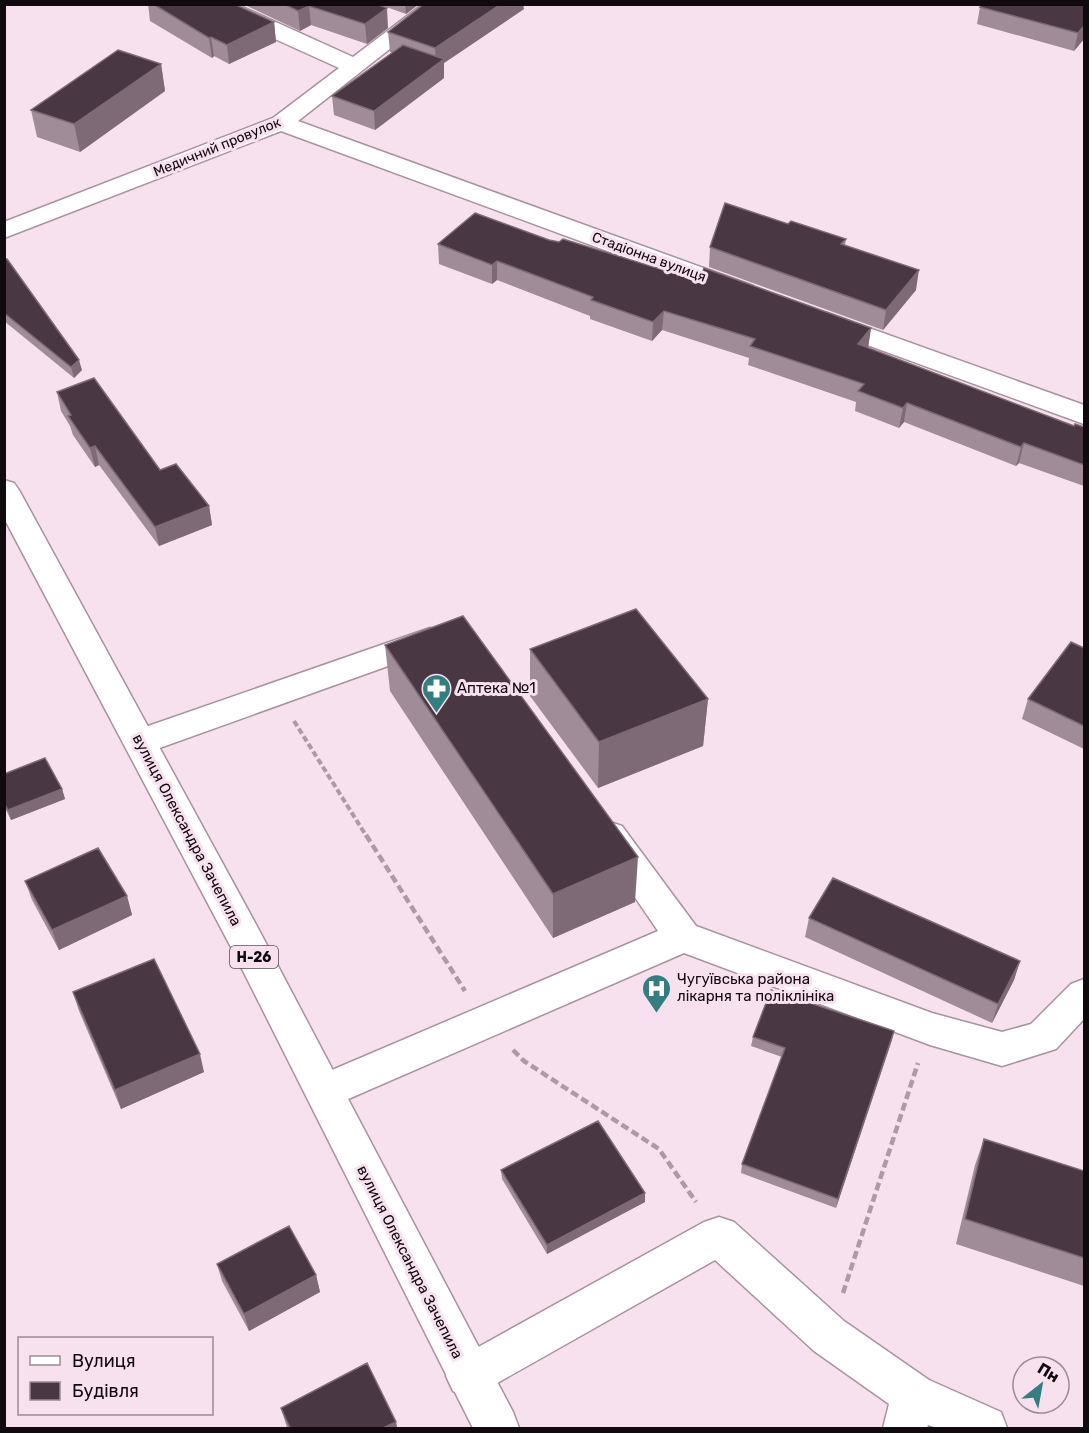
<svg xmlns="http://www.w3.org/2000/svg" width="1089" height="1433" font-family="Rubik,sans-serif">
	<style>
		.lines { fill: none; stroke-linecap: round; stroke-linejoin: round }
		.minor-casing { stroke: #a892a0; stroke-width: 3 }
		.major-casing { stroke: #a892a0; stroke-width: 3 }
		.path-far1 { stroke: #ac9aa5; stroke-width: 4; stroke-dasharray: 6 3; stroke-linecap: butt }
		.path { stroke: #ac9aa5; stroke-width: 4.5; stroke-dasharray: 8 4; stroke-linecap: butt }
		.minor { fill: #fff; fill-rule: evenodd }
		.major { fill: #fff; fill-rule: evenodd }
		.wall { fill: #a08c99 }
		.shaded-wall { fill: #7e6a77 }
		.building { fill: #493743; stroke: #7e6a77; stroke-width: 1.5 }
		.labels { text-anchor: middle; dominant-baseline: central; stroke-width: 6; stroke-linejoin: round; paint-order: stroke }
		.far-street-label { font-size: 14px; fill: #10090e; stroke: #f8e1ef }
		.shield { fill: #f8e1ef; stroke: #564a52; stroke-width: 1.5 }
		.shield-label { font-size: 14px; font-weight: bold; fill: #10090e }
		.poi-label { font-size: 15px; fill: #10090e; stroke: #f8e1ef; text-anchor: start }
		.street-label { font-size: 15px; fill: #10090e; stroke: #f8e1ef }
	</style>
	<rect width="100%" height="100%" fill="#f8e1ef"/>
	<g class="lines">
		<defs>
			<path id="minor" d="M207,4h29l117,53 70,-53h24l-149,117 455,165 4,6 -4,6 -9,2 -9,-2 -454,-167 -277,107v-16l269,-104 66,-50 -130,-59z
				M827,313l257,92v19l-266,-97 -4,-6 4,-6z
				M430,628l11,3 5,8 -5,8 -301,108 -12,-4 -5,-9 5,-9z
				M610,822l12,4 74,100 236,87 70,19 29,-8 40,-40 13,-5v40l-28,30 -54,17 -72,-21 -246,-92 -345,150 -14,5 -14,-5 -6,-12 6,-12 347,-148 -65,-95 5,-10z
				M719,1217l15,5 110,99 85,59 72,32 6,16h-70l-9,-3 -1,3h-44l6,-24 -75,-53 -99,-91 -232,131 -15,6 -15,-6 -7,-15 7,-15 251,-139z"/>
			<path id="major" d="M4,480l10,3 5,7 240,440 254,482 6,16h-46l-240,-477 -229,-433z"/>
		</defs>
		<!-- minor casing -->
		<use href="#minor" class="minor-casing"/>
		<!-- major casing -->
		<use href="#major" class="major-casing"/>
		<!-- path-far1 -->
		<path class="path-far1" d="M294,721l73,116"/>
		<!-- path -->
		<path class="path" d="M366,835l99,156
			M513,1050l11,11 135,88 37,53
			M843,1293l75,-230"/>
		<!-- minor -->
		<use href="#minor" class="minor"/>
		<!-- major -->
		<use href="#major" class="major"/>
	</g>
	<!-- wall -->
	<path class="wall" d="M148,4h86l40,18 2,20 -47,22 -15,-8 -2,2 -62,-37z
		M243,4h133l12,24 -21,16 -56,-19 -11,6z
		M378,4h41l-13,10z
		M983,4h101v35l-10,12 -97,-27 3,-17z
		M524,9l-80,54v15l-69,52 -41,-15 -2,-19 61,-43 -3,-1 -2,-20z
		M161,64l4,27 -85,61 -43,-15 -6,-27z
		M788,224l58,15 -1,6 71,45 -33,40 -174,-63 1,-20z
		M549,240l322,88 -3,20 206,78 10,1v59l-65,-23 -3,3 -112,-44 -5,6 -44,-17 1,-9 -108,-37 1,-7 -87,-28 -10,11 -62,-22v-3l-93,-36 -5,4 -53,-20 -1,-20z
		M4,260l78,110 -8,8 -70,-57z
		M57,392l152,114 3,19 -53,21 -60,-81 -4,2 -22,-32 -3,-9 -9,-15z
		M385,645l250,257 -82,36 -163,-247z
		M1084,648v101l-62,-30 6,-20z
		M530,649l178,50 -5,47 -105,42 -68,-92z
		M4,774l58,15 3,10 -54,21 -7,-14z
		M25,881l102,15 5,19 -73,35 -27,-50z
		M809,918l211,43 -6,19 -22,43 -187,-86z
		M73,992l131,80 -83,37 -42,-98z
		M894,1031l-58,177 -95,-35 1,-9 40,-107 -31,-11 2,-9z
		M984,1139l100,32v115l-128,-42 19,-79z
		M501,1170l144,32 -98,52 -45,-75z
		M217,1264l99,11 4,17 -71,39 -27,-50z
		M281,1408l115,14 1,6h-110z"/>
	<!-- shaded-wall -->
	<path class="shaded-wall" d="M405,4h14l-13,10z
		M501,4h22l1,5 -80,54v15l-69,52 -1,-19 62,-47 -1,-16z
		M309,6l2,19 -11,6 -2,-20z
		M387,8l1,20 -21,16 -2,-20z
		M274,22l2,20 -47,22 -2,-19z
		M1084,26v13l-10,12 4,-18z
		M211,37l3,19 -2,2 -3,-20z
		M161,64l4,27 -85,61 -6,-28z
		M497,261v19l-5,4v-19z
		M919,270l-3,20 -33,40 3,-20z
		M664,311l-2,19 -10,11 1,-19z
		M871,328l-3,20 -13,16 3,-20z
		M79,360l3,10 -8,8 -3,-11z
		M907,403l-3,19 -5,6 4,-20z
		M1024,443l-5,20 -3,3 5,-19z
		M95,446l4,19 -4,2 -5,-19z
		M209,506l3,19 -53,21 -4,-19z
		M708,699l-5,47 -105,42 1,-46z
		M62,789l3,10 -54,21 -3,-10z
		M638,857l-3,45 -82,36v-44z
		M127,896l5,19 -73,35 -7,-20z
		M1020,961l-6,19 -22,43 6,-19z
		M894,1031l-2,9 -56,168 2,-9z
		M200,1054l4,18 -83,37 -6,-19z
		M645,1193v9l-98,52v-9z
		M316,1275l4,17 -71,39 -5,-17z
		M396,1422l1,6h-14z"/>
	<!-- building -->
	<path class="building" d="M153,4h81l40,18 -47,23 -16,-8 -2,1z
		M284,4h92l11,4 -22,16 -56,-18 -11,5z
		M424,4h77l-66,44 -47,-16z
		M983,4h99l2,1v21l-6,7 -98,-26z
		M403,45l41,14 -70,52 -42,-15z
		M118,50l43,14 -87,60 -43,-14z
		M725,203l63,21 3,-3 55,18 -5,5 78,26 -33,40 -176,-63z
		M475,213l74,27 10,2 4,-3 136,42 5,-13 167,60 -13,16 216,82 1,-2 9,3v38l-60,-22 -3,4 -114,-44 -4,5 -45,-17 6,-7 -114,-38 5,-7 -91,-28 -11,11 -62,-22 2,-3 -96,-36 -5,4 -54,-21z
		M7,259l72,101 -8,7 -67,-54v-53z
		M94,378l66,92 16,-6 33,42 -54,21 -60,-81 -5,2 -22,-32 3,-1 -14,-23z
		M636,609l72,90 -109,43 -69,-93z
		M463,616l175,241 -85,37 -168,-249z
		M1071,642l13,6v78l-56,-27z
		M45,758l17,31 -54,21 -4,-7v-29z
		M98,848l29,48 -75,34 -27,-49z
		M833,878l187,83 -22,43 -189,-86z
		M154,959l46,95 -85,36 -42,-98z
		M771,990l123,41 -56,168 -96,-35 43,-116 -32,-11z
		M598,1121l47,72 -98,52 -46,-75z
		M984,1139l100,32v87l-119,-39z
		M289,1226l27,49 -72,39 -27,-50z
		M367,1363l29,59 -13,6h-93l-9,-20z"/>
	<!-- icons -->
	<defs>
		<symbol id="pharmacy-pin" viewBox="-11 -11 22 30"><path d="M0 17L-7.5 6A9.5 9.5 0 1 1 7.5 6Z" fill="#347d80" stroke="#f8e1ef"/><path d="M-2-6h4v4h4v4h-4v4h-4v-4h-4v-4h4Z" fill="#fff"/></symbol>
		<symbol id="hospital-pin" viewBox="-11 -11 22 30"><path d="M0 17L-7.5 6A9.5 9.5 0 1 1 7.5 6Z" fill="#347d80" stroke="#f8e1ef"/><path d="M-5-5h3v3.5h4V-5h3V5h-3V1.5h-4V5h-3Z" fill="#fff"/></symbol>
	</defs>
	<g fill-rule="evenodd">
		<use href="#pharmacy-pin" x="420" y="672" width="33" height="45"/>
		<use href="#hospital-pin" x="640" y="972" width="33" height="45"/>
	</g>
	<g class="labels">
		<!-- far-street labels -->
		<g class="far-street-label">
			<text transform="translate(217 147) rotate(-22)">Медичний провулок</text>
			<text transform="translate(649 257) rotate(20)">Стадіонна вулиця</text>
		</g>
		<!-- shield labels -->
		<rect class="shield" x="230" y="946" width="48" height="22" rx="4.5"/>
		<g class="shield-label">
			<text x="254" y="957">Н-26</text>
		</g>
		<!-- poi labels -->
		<g class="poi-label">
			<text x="457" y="688">Аптека №1</text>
			<text x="677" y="979">Чугуївська района<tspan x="677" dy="17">лікарня та поліклініка</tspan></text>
		</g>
		<!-- street labels -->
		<g class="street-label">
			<text transform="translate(187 830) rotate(62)">вулиця Олександра Зачепила</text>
			<text transform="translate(410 1262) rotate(63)">вулиця Олександра Зачепила</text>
		</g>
	</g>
	<!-- border -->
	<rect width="1089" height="1433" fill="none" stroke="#10090e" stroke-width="12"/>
	<!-- legend -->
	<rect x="18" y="1337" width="195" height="78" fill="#f8e1ef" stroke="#9b8b95" stroke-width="1.5"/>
	<rect x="30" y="1356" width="30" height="9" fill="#ffffff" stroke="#9b8b95" stroke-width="1.5"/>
	<text x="72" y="1367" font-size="18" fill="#10090e">Вулиця</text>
	<rect x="30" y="1382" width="30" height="18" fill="#493743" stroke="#9b8b95" stroke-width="1.5"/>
	<text x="72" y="1397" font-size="18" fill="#10090e">Будівля</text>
	<!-- north arrow -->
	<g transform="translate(1041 1385) rotate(31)"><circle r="28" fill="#f8e1ef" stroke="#9b8b95" stroke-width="1.5"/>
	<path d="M0-4.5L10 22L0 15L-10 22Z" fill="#347d80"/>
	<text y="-9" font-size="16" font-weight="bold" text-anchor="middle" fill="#10090e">Пн</text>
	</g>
</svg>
